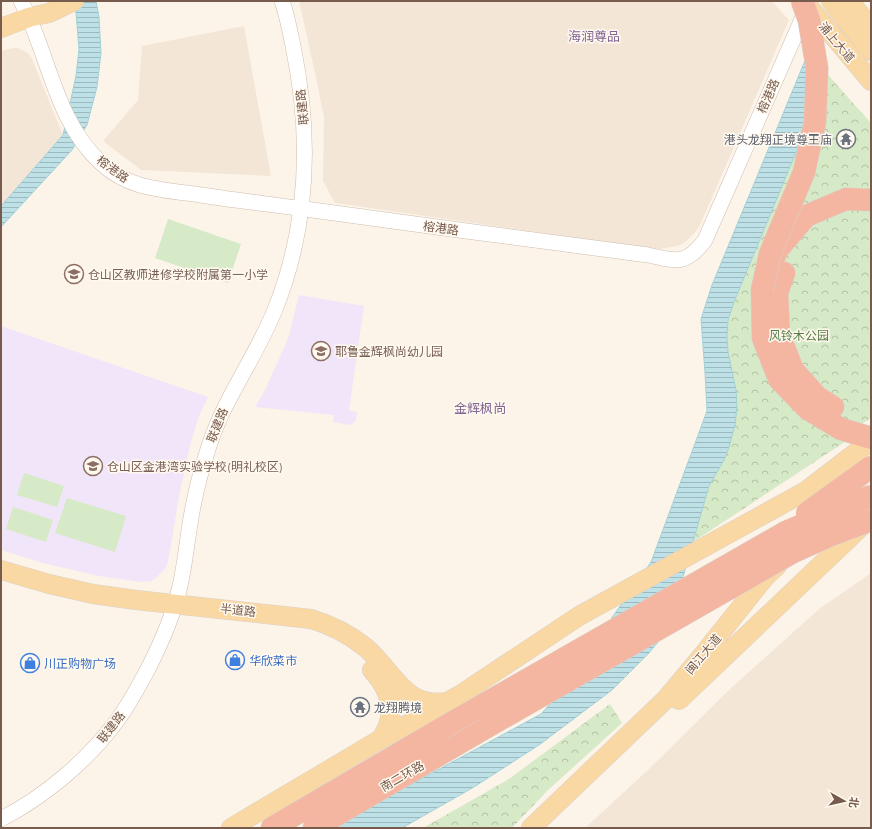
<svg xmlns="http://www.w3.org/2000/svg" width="872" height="829" font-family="Montserrat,'Noto Sans SC',sans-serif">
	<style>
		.residential { fill: #f4e6d7 }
		.education { fill: #f1e5f9 }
		.grass { fill: #d6eac7 }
		.park { fill: url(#park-crowns) }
		.water { fill: url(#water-rules); stroke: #a3d1d8 }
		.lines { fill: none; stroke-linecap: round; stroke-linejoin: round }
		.minor-casing { stroke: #cfbcae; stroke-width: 16 }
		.major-casing { stroke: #d9d1cd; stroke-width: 20 }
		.highway-casing { stroke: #d9d1cd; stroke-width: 23 }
		.minor { stroke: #fff; stroke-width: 15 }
		.major { stroke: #fad8a3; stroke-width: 19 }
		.highway { stroke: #f5b6a1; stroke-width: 22 }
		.highway-bridge-casing { stroke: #d9d1cd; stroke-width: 23; stroke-linecap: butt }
		.highway-bridge { stroke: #f5b6a1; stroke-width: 22 }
		.labels { text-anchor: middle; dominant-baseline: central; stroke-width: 3; stroke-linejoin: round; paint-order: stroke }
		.street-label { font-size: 12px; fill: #775b4c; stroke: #fff9f0 }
		.worship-label { font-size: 12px; fill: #5b616d; stroke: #fff9f0; text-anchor: end }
		.education-label { font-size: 12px; fill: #785e54; stroke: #fff9f0; text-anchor: start }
		.park-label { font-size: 12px; fill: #557d44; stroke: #fff9f0 }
		.shop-label { font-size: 12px; fill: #366cbe; stroke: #fff9f0; text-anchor: start }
		.neighbourhood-label { font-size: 13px; fill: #826593; stroke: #fff9f0 }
	</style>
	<defs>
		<pattern id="park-crowns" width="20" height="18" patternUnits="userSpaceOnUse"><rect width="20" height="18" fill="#d6eac7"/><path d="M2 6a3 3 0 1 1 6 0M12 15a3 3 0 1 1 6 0" fill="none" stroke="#b2c1a4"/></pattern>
		<pattern id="water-rules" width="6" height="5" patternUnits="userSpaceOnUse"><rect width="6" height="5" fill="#bde1e6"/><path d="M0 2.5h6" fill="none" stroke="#9eb9bd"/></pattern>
	</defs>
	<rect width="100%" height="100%" fill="#fcf4e9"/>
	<!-- residential -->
	<path class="residential" d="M299,1h473l17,19 -88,203 -4,7 -12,12 -7,4 -18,3 -13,-1 -312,-45 -12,-22 1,-63 -9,-45z
		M244,26l27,150 -130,-6 -38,-29 35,-41 4,-54z
		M13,48h5l6,3 5,3 3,5 31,76 -62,71v-155z
		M871,573v255h-286l64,-59 82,-81 88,-79z"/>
	<!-- education -->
	<path class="education" d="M299,295l65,11 -15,104 8,2 -1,8 -4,4 -3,1 -16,-3 1,-7 -79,-8 10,-17 23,-51z
		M1,326l207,71 -9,19 -8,26 -11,49 -12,71 -3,7 -9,9 -5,3 -10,1 -42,-6 -56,-13 -42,-13z"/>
	<!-- grass -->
	<path class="grass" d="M168,219l73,25 -13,39 -73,-25z
		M24,473l40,13 -7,21 -40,-12z
		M67,498l59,18 -11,36 -60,-19z
		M13,507l40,13 -7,22 -40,-13z"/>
	<!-- park -->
	<path class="park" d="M828,75l43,48v295l-12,8 1,6 -167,110 16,-56 7,-12 20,-84 -8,-38 -1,-15 1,-17 6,-18z
		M610,704l12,19 -75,68 -35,37h-89l86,-49z"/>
	<!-- water -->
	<path class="water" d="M75,1h21l3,16 2,36 -4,34 -10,38 -15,25 -71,77v-21l62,-71 13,-59 3,-27z
		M809,51l19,24 -94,227 -6,18 -1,17 1,15 8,38 1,17 -2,18 -6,22 -5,13 -15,26 -16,56 -25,88 -19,23 -37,37 -73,55 -65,42 -72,41h-72l211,-114 16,-18 94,-134 56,-151 -2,-38 -4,-54 11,-34z"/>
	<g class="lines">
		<defs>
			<path id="minor" d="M21,1c28,53 34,120 80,162 11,10 25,18 39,22 18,5 36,7 55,9 36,6 73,10 110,15 114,16 229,31 343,46 28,6 38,11 57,-15l102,-232
				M1,819c43,-22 86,-58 115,-97 13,-17 23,-36 33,-55 13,-26 25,-53 31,-81 5,-22 7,-45 11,-68 4,-25 11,-51 19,-75 16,-48 48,-89 66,-136 33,-84 35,-174 17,-261 -3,-15 -6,-31 -11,-45"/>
			<path id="major" d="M804,1l67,80
				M831,1l40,50
				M849,1l22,26
				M1,28l29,-11 19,-4 25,-12
				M1,570l48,14 44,10 43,6 175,19c20,6 38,15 54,28 29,24 38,62 83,55
				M372,670c19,21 26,44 9,69
				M679,700l186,-177
				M231,828l150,-89 79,-44 119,-79 227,-125 65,-50
				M531,828l135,-129 36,-43 63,-79 12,-11"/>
			<path id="highway" d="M871,200l-25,-1 -40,17 -29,34 -15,40 1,48 16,41 29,30 33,20 30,9
				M784,273l-7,20 2,42 14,35 24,27 16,10
				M272,828l169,-99
				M314,828l176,-103"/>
		</defs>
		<!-- minor casing -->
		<use href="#minor" class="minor-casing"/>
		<!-- major casing -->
		<use href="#major" class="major-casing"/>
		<!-- highway casing -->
		<use href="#highway" class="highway-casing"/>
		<!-- minor -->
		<use href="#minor" class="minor"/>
		<!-- major -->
		<use href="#major" class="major"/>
		<!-- highway -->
		<use href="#highway" class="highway"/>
		<defs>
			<path id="highway-bridge" d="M762,290l8,-36 34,-82 11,-50 2,-54 -8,-48 -7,-19
				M807,513l64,-46
				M490,725l303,-173 38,-17 40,-15
				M441,729l345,-197 85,-36"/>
		</defs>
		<!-- highway-bridge casing -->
		<use href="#highway-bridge" class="highway-bridge-casing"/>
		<!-- highway-bridge -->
		<use href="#highway-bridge" class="highway-bridge"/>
	</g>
	<!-- icons -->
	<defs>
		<symbol id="temple-ring" viewBox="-11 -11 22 22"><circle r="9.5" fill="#fff9f0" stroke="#6b7280" stroke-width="1.5"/><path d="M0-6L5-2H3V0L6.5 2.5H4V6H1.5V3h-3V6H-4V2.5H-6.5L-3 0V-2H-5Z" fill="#6b7280"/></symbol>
		<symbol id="school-ring" viewBox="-11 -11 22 22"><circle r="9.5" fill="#fff9f0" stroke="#8d6e63" stroke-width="1.5"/><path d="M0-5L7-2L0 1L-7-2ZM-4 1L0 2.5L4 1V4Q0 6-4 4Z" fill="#8d6e63"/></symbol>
		<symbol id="shop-ring" viewBox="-11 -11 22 22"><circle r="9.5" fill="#fff9f0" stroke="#3f7fe0" stroke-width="1.5"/><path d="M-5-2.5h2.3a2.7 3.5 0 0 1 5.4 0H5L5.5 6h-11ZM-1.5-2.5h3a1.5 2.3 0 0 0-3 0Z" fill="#3f7fe0"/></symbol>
	</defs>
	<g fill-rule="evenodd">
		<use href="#temple-ring" x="835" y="128" width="22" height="22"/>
		<use href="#school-ring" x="63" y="263" width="22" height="22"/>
		<use href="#school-ring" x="310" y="340" width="22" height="22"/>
		<use href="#school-ring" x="82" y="455" width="22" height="22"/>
		<use href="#shop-ring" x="224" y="649" width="22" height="22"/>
		<use href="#shop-ring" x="19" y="652" width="22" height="22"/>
		<use href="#temple-ring" x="349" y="696" width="22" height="22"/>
	</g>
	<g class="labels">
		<!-- street labels -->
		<g class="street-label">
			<text transform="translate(837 42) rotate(50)">浦上大道</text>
			<text transform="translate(768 96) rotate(-66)">榕港路</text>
			<text transform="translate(302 107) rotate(-96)">联建路</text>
			<text transform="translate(113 169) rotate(36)">榕港路</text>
			<text transform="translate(441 228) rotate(8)">榕港路</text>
			<text transform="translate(217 425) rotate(-68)">联建路</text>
			<text transform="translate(238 610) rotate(6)">半道路</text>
			<text transform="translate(703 654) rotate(-50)">闽江大道</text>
			<text transform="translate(111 727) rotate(-52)">联建路</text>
			<text transform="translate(402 776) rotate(-30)">南二环路</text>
		</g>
		<!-- worship labels -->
		<g class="worship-label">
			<text x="832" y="139">港头龙翔正境尊王庙</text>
			<text x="374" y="707" text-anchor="start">龙翔腾境</text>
		</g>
		<!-- education labels -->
		<g class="education-label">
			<text x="88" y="274">仓山区教师进修学校附属第一小学</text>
			<text x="335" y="351">耶鲁金辉枫尚幼儿园</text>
			<text x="107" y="466">仓山区金港湾实验学校(明礼校区)</text>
		</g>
		<!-- park labels -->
		<g class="park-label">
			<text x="799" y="335">风铃木公园</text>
		</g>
		<!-- shop labels -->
		<g class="shop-label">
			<text x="249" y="660">华欣菜市</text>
			<text x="44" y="663">川正购物广场</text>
		</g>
		<!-- neighbourhood labels -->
		<g class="neighbourhood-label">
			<text x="594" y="36">海润尊品</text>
			<text x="480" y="408">金辉枫尚</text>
		</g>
	</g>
	<!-- border -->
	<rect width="872" height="829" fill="none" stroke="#775b4c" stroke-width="4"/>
	<!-- north arrow -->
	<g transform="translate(844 801) rotate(98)" stroke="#fff9f0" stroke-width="3" paint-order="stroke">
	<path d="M0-3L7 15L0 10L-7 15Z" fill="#775b4c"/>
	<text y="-6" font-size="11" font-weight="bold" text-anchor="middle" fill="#775b4c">北</text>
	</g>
</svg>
